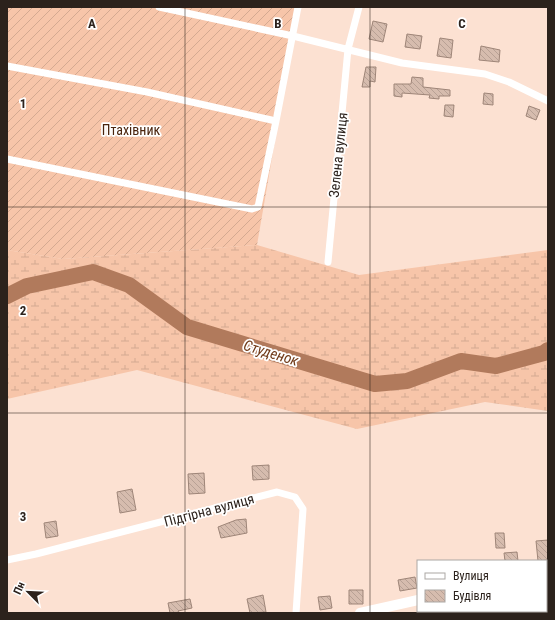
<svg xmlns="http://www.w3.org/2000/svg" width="555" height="620" font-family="'Roboto Condensed',sans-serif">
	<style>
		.wetland { fill: url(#wetland-marsh) }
		.garden { fill: url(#garden-furrows) }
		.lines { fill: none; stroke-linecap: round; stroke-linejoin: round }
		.river { stroke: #b17a5c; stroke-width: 16 }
		.building { fill: url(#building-back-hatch); stroke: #9e8578 }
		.street { stroke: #fff; stroke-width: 7 }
		.secondary { stroke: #fff; stroke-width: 10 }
		.grid { fill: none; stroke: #2c221c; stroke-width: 1; stroke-opacity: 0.55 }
		.labels { text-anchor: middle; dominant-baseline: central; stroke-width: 3.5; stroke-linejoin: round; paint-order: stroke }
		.park-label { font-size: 14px; fill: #4a240d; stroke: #fff }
		.street-label { font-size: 14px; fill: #2c221c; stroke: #fff }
		.water-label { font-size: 15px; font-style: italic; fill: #703a18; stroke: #fff }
		.grid-label { font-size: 13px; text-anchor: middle; font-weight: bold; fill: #2c221c; stroke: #fff; stroke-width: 3.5; stroke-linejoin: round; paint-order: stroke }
	</style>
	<defs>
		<pattern id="wetland-marsh" width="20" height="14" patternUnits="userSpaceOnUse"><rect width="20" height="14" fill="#f7c5a9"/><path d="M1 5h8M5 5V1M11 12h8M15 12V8" fill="none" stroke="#d4a991"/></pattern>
		<pattern id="garden-furrows" width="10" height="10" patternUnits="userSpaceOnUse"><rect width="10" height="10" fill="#f7c5a9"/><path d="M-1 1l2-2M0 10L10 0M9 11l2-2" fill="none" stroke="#d4a991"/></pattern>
		<pattern id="building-back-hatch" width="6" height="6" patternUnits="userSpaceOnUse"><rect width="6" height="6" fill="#d6bcae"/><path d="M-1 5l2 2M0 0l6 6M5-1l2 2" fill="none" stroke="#b8a195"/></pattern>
	</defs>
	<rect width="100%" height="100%" fill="#fce1d2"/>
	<!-- wetland -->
	<path class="wetland" d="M257,245l102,30 189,-25v161l-63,-9 -128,27 -220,-59 -130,29v-149l56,9z"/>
	<!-- garden -->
	<path class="garden" d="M7,7h291l-41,238 -194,14 -56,-9z"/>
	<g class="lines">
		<!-- river -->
		<path class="river" d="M7,296l20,-10 66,-14 36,13 58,42 188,57 32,-3 54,-20 35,5 48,-13 4,-3"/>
	</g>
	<!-- building -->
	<path class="building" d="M373,21l14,3 -4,18 -14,-3z
		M407,34l15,2 -2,13 -15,-2z
		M440,38l13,2 -2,18 -14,-2z
		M481,46l19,4 -1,12 -20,-2z
		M366,67h10l-1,15 -5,-1v6h-8z
		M412,77l11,1v9l27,3v6h-11v3l-10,-1 1,-3 -28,-2v4l-8,-1v-12h17z
		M484,93l9,1v11l-10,-1z
		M445,105h9l-1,12 -9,-1z
		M529,106l11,4 -4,10 -10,-4z
		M269,465v14l-16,1 -1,-14z
		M204,473l1,20 -16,1 -1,-20z
		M132,489l4,21 -16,3 -3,-21z
		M246,519l1,14 -26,5 -3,-11 18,-7z
		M56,521l2,15 -12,2 -2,-15z
		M495,533h9l1,15h-9z
		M548,540v20l-10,1 -2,-20z
		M517,552l1,9h-13l-1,-8z
		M415,577l2,11 -17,3 -2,-11z
		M349,590h14v14h-14z
		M263,595l3,17 -16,1 -3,-14z
		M330,596l2,12 -12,2 -2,-13z
		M190,599l2,9 -14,3 1,2h-9l-2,-10z"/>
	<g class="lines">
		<!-- street -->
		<path class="street" d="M159,7l134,29 109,27 83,11 24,8 39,19
			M7,66l140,26 129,29
			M7,159l245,50 6,-2 18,-86 22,-114
			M328,262l20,-213 11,-42
			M7,560l29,-6 241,-62 18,5 8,12 -7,104"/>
		<!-- secondary -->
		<path class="secondary" d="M546,576h2
			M360,613l58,-13"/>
	</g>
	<!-- grid -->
	<path class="grid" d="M185,7v606M370,7v606M7,207h541M7,413h541"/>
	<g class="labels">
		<!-- park labels -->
		<g class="park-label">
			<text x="131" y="130">Птахівник</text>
		</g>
		<!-- street labels -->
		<g class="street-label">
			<text transform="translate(338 155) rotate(-84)">Зелена вулиця</text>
			<text transform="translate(209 510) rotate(-15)">Підгірна вулиця</text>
		</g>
		<!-- water labels -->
		<g class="water-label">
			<text transform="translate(271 353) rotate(17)">Студенок</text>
		</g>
	</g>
	<g class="grid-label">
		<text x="92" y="28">A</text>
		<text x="278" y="28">B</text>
		<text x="462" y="28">C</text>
		<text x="23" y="108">1</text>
		<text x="23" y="315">2</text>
		<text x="23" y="521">3</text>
	</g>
	<!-- border -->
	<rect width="555" height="620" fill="none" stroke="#2c221c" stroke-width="16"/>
	<!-- legend -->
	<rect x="417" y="560" width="130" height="52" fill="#ffffff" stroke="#aba7a4"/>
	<rect x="425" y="573" width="20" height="6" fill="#ffffff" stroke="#aba7a4"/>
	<text x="453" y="580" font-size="12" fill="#2c221c">Вулиця</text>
	<rect x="425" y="590" width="20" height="12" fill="url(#building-back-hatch)" stroke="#aba7a4"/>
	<text x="453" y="600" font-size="12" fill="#2c221c">Будівля</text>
	<!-- north arrow -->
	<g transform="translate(28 592) rotate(294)" stroke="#ffffff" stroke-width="3" paint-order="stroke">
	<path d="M0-3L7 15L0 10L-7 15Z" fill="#2c221c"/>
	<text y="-6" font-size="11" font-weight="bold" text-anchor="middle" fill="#2c221c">Пн</text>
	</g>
</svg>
